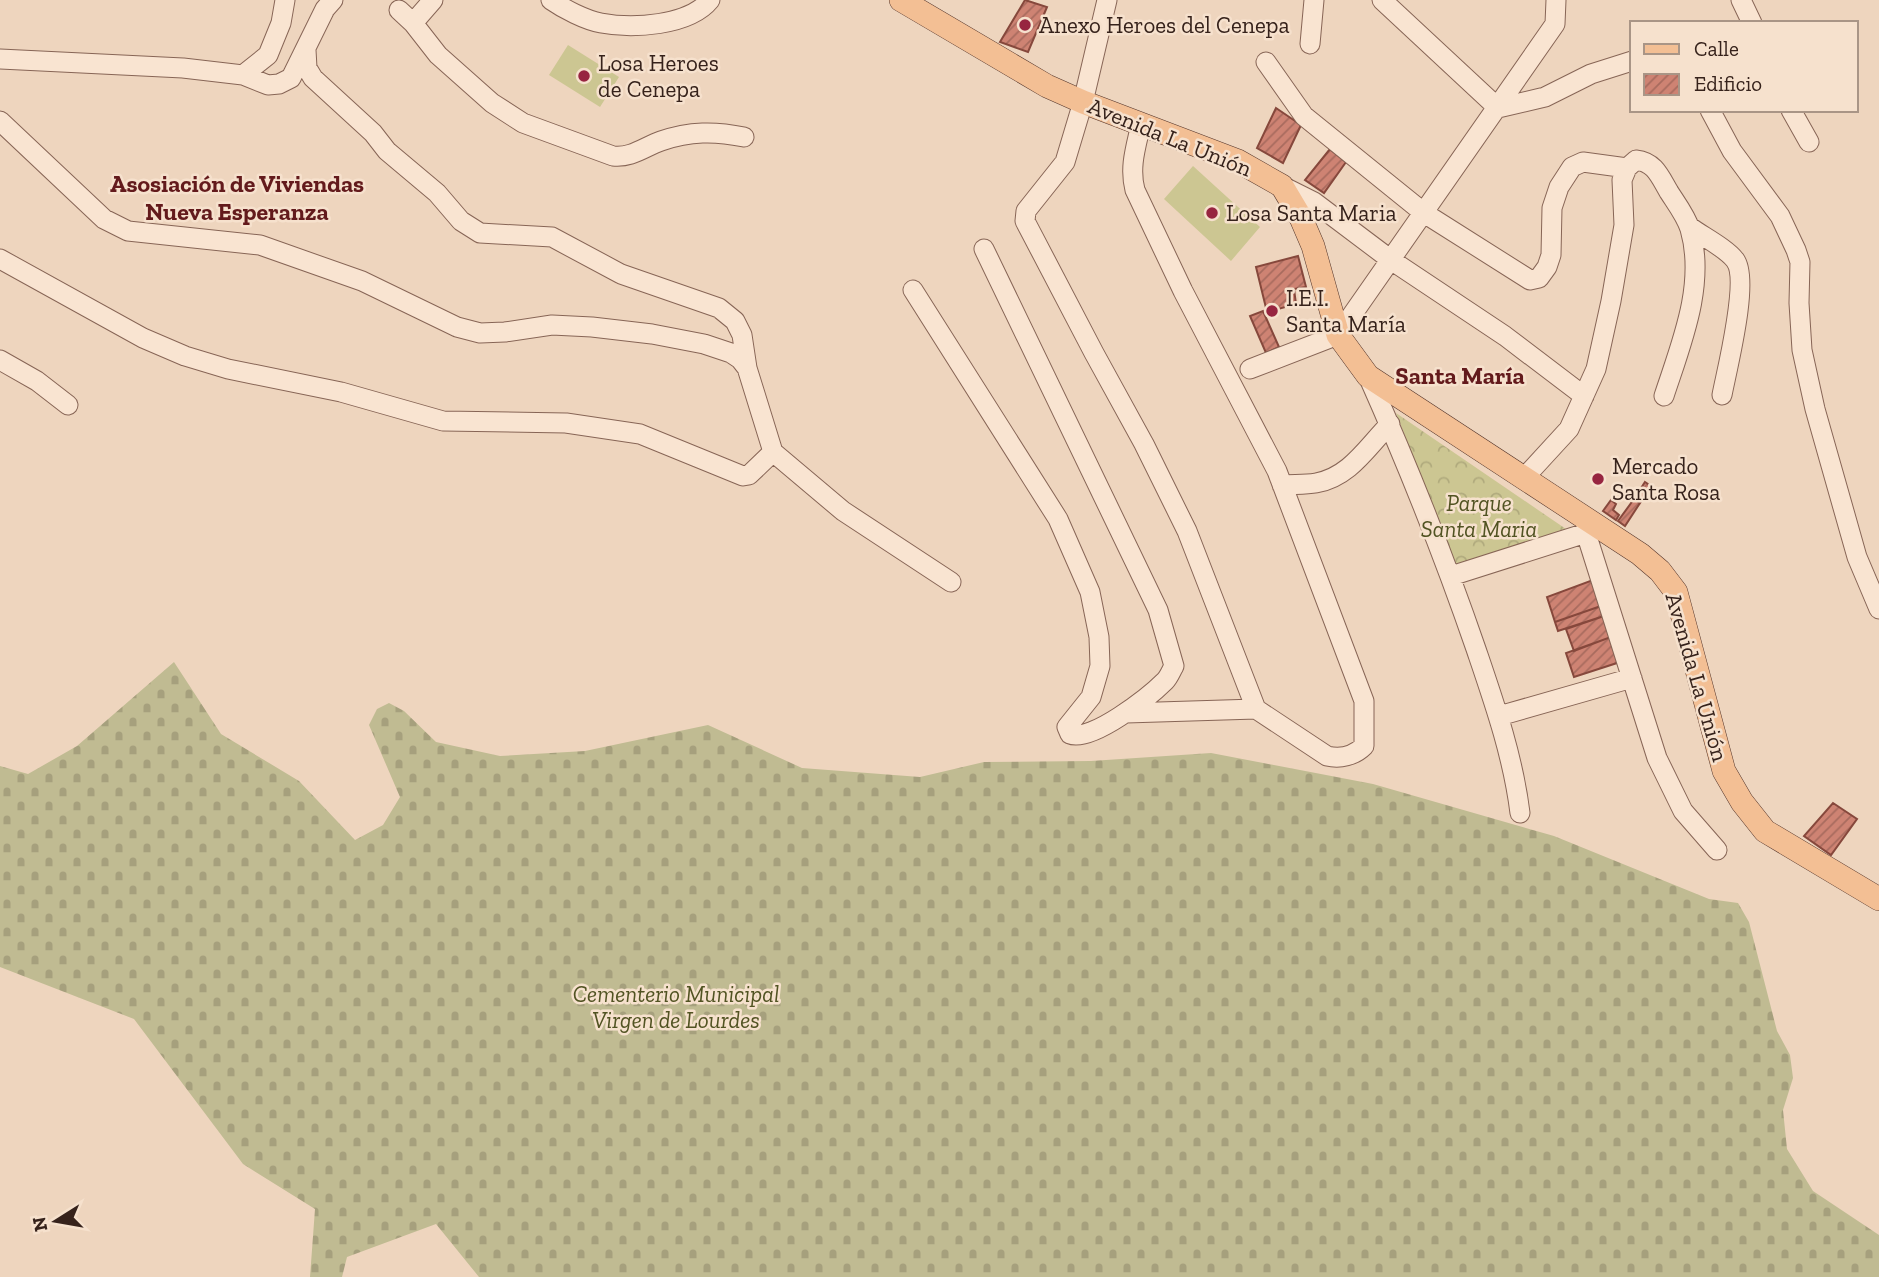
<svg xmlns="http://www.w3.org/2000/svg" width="1879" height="1277" font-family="'Zilla Slab',serif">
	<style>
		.forest { fill: url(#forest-crowns) }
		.cemetery { fill: url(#cemetery-stones) }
		.pitch { fill: #ccc692 }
		.building { fill: url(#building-hatch); stroke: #86483c; stroke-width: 2 }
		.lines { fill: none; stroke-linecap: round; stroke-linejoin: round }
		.minor-casing { stroke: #876556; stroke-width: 21 }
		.major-casing { stroke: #54352b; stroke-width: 24 }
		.minor { stroke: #f9e4d1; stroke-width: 19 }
		.major { stroke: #f3bf94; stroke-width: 23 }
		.poi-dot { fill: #972540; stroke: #f6e1cd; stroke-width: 2.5 }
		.labels { text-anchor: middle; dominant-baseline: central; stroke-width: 5; stroke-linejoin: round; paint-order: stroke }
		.poi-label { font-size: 23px; fill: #36221b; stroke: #f6e1cd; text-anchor: start }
		.street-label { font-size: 23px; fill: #36221b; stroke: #f6e1cd }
		.park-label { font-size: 23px; font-style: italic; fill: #515322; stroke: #f6e1cd }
		.neighbourhood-label { font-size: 24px; font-weight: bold; fill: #631a1c; stroke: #f6e1cd }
	</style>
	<defs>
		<pattern id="forest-crowns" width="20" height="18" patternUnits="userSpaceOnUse" patternTransform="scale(1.75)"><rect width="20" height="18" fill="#ccc692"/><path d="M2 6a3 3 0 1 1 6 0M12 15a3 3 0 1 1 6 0" fill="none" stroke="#b0aa7d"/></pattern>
		<pattern id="cemetery-stones" width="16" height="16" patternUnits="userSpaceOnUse" patternTransform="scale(1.75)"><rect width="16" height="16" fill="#c0bb92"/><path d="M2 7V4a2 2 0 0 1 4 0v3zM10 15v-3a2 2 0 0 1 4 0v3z" fill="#a6a07d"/></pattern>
		<pattern id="building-hatch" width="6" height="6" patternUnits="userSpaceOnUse" patternTransform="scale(1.75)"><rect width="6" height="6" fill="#ce8373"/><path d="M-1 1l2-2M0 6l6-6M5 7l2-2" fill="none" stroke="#a86b5e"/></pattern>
	</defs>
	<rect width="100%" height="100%" fill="#eed5be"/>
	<!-- forest -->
	<path class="forest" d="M1396,413l170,116 -111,36z"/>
	<!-- cemetery -->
	<path class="cemetery" d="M174,662l47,72 78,47 56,59 28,-15 17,-28 -31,-72 8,-16 12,-6 15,8 32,31 64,14 85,-5 123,-26 94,43 118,9 64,-15 107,-1 120,-8 162,31 181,52 155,63 29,4 11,19 28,109 13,24 3,23 -10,32 4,39 26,42 66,44v42h-1400l-43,-53 -89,33 -5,20h-32l5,-68 -72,-45 -109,-145 -134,-52v-201l28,8 49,-28z"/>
	<!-- pitch -->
	<path class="pitch" d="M568,45l51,32 -19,30 -51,-32z
		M1193,166l67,61 -29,34 -67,-62z"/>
	<!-- building -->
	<path class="building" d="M1025,0l22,7 -19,45 -28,-10z
		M1276,108l25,17 -18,38 -26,-15z
		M1330,149l16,13 -22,31 -19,-13z
		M1298,256l8,31 -12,2 2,15 -29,8 -11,-45z
		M1263,311l16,36 -13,6 -16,-37z
		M1645,482l6,4 -11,17 -6,-4z
		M1634,499l6,4 -15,23 -7,-5z
		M1611,500l5,4 -3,6 6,5 -3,5 -13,-9z
		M1593,580l8,26 -46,16 -8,-25z
		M1601,606l3,10 -46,15 -3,-9z
		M1604,616l7,21 -37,14 -8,-22z
		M1611,637l9,25 -46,15 -8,-24z
		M1833,803l24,16 -26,36 -27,-19z"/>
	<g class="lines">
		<defs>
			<path id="minor" d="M551,0c13,9 34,20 50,23 31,6 88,3 109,-23
				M1107,0l-24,102 -18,60 -39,49 -1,10 69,132 50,91 43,87 69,178 71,47c13,3 27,0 37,-10v-45l-87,-230 -94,-180 -48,-101c-6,-23 1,-43 6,-66
				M1382,0l116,108 47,-11 46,-23 41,-13
				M1741,0l11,23
				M399,10l14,13 25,32 54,48 31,20 90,33c19,2 31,-9 48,-15 29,-10 54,-10 83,-4
				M413,23l20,-23
				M1310,44l4,-44
				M306,50l1,18 6,10 60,55 14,18 50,42 24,28 19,12 72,4 69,37 98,34 16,13 7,14 5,33 26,84 70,59 108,71
				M0,59l183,9 60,7 25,10 11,-1 12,-6 34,-69 8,-9
				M1266,62l38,54 120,97 106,67 9,-2 8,-11 4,-12 1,-47 7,-21 13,-20 11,-5 44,6
				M243,75l25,-20 13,-32 4,-23
				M1710,110l22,41 48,65 16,34 4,12 -1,41 3,47 13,59 42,148 22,52
				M1791,110l18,32
				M0,121l104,98 24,12 132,14 102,36 95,46 23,6 25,-1 47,-7 40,2 60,7 52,10 27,9 9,6 7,9
				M1282,186l32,16 77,58 114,76 79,60
				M1690,227c12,9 36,21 45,33 15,19 -8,109 -13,135
				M0,259l143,79 42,18 43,13 113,23 102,29 123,2 74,11 103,42 6,-1 24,-23
				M913,290l145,229 32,73 9,45 1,29 -9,31 -24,30 3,7c21,9 80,-38 95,-53 4,-4 6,-10 9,-15l-16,-56 -174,-361
				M0,360l37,21 31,24
				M1250,369l88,-34 217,-311 1,-24
				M1368,376c40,90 76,180 108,273 18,53 37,107 44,164
				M1524,478l45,-49 27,-60 15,-68 13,-76 -2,-45 5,-12 9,-8c19,2 24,17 33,32 7,11 17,24 21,37 16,56 -9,115 -26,167
				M1282,485c11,-1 23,0 34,-2 34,-6 51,-36 74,-59
				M1586,519v14l71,225 26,53 34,39
				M1451,576l135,-43
				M1126,713l130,-4
				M1499,716l133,-38"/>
			<path id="major" d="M901,0l146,86 36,16 155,59 44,25 19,32 12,28 25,89 30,41 272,178 20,17 16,21 48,179 18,31 23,29 114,68"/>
		</defs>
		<!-- minor casing -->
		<use href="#minor" class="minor-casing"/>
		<!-- major casing -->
		<use href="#major" class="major-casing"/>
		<!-- minor -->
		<use href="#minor" class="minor"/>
		<!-- major -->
		<use href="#major" class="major"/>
	</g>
	<!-- markers -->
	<g class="poi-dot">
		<circle cx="1025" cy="25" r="7"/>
		<circle cx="584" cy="76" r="7"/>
		<circle cx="1212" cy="213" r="7"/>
		<circle cx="1272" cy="311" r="7"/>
		<circle cx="1598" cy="479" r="7"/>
	</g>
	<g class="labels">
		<!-- poi labels -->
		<g class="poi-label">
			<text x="1039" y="25">Anexo Heroes del Cenepa</text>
			<text x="598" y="63">Losa Heroes<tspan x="598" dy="26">de Cenepa</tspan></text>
			<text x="1226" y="213">Losa Santa Maria</text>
			<text x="1286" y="298">I.E.I.<tspan x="1286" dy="26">Santa María</tspan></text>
			<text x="1612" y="466">Mercado<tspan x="1612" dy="26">Santa Rosa</tspan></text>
		</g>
		<!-- street labels -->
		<g class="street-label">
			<text transform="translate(1170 137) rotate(22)">Avenida La Unión</text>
			<text transform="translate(1697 677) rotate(74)">Avenida La Unión</text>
		</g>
		<!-- park labels -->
		<g class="park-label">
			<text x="1479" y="503">Parque<tspan x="1479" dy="26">Santa Maria</tspan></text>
			<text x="676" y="994">Cementerio Municipal<tspan x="676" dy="26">Virgen de Lourdes</tspan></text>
		</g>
		<!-- neighbourhood labels -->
		<g class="neighbourhood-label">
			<text x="237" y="183">Asosiación de Viviendas<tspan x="237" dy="28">Nueva Esperanza</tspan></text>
			<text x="1460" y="375">Santa María</text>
		</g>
	</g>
	<!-- legend -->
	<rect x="1630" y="21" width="228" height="91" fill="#f6e1cd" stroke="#a99586" stroke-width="2"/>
	<rect x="1644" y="44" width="35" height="10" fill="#f3bf94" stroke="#a99586" stroke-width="2"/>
	<text x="1694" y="56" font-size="21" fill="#36221b">Calle</text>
	<rect x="1644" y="74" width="35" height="21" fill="url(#building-hatch)" stroke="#a99586" stroke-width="2"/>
	<text x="1694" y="91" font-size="21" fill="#36221b">Edificio</text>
	<!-- north arrow -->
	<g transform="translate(56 1221) rotate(259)" stroke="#f6e1cd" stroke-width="5" paint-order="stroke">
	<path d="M0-5L12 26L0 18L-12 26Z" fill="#36221b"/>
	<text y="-10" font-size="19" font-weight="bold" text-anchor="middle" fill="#36221b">N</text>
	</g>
</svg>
